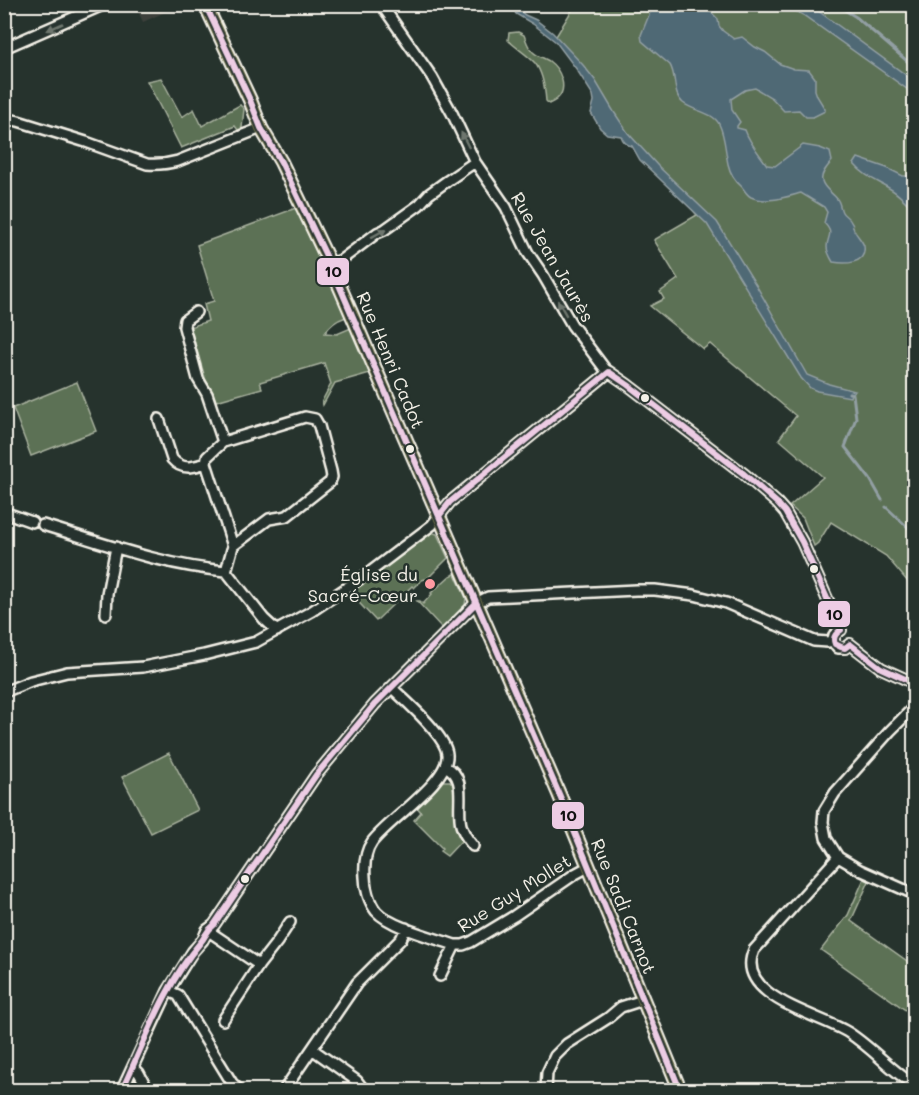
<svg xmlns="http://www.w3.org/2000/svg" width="919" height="1095" font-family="Mali,sans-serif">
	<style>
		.built { fill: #3c413b }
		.green { fill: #5c7155; stroke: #a8b19e; stroke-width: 1.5 }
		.water { fill: #506975; stroke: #929fa3; stroke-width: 1.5 }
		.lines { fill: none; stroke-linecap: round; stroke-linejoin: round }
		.stream { stroke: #929fa3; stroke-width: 3 }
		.minor-casing { stroke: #f4f1e8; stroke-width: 14 }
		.major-casing { stroke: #f4f1e8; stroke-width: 16 }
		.minor { stroke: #26332d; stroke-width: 9 }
		.major { stroke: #6f704a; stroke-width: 12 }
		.bus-1-casing { stroke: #26332d; stroke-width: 10 }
		.bus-1 { stroke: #edcce4; stroke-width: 6 }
		.oneway { fill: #6e766e }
		.bus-dot { fill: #f4f1e8; stroke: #26332d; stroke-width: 2 }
		.poi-dot { fill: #ff9aa2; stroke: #26332d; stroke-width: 2 }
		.labels { text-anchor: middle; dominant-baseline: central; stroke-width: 5; stroke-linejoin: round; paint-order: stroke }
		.street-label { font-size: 18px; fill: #f4f1e8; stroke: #26332d }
		.poi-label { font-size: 18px; fill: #f4f1e8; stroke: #26332d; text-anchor: end }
		.line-badge { stroke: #26332d; stroke-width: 2 }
		.pale-badge-label { font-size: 16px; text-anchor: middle; font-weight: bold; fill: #111 }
	</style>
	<rect width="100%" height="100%" fill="#26332d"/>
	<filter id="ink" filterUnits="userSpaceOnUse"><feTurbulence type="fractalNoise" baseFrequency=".0167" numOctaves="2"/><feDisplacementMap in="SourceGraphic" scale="12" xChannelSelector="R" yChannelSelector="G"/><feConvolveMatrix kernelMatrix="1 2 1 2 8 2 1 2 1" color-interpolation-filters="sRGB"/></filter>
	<g filter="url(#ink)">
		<!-- built -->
		<path class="built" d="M183,4l-40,18 -8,-17v-1z"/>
		<!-- green -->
		<path class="green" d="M575,5h339v584l-28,-33 -55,-34 -13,21 -4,3 -11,-28 -13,-12 33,-29 -44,-38 17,-23 -86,-72 -7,5 -53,-43 14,-7 -4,-7 18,-13 -24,-39 43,-25 -97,-115 -45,-62z
			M518,32l6,3c2,5 4,13 9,17 4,4 11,6 16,9 11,8 20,27 8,38 -2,2 -5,3 -8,5l-3,-3c-1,-13 -3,-28 -11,-38 -7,-8 -19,-15 -27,-23l1,-7z
			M161,78l21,39 12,-8 8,17 38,-21 4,4 -2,19 -4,2 -3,-4 -54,22 -34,-67z
			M296,208l50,109c-9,3 -16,7 -21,16l12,1 14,-6 19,45 -35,10 -12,22 -1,-4 9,-17 -7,-21 -64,19 2,6 -46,13 -5,-12 -5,-8 -16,-54 18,-6 -4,-17 10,-3 -17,-56z
			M77,382l19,49 -65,25 -18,-48z
			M431,532l6,2 11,24 -22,22 -1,-1 -3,1 -8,8 -2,-2 -36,35 -27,-29z
			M455,574l11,24 -1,7 -23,23 -25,-27h3l3,3 9,-10 -1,-1 19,-17z
			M169,753l29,57 -47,23 -29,-56z
			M442,781h8l6,7 7,51 -16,17 -7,-5 2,-3 -28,-28 7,-8 -5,-6z
			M867,872l3,7 -19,42 63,45v50l-93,-66 27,-35z"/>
		<!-- water -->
		<path class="water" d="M511,5h4l2,3 8,7 11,5 17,13 30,32 12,15 19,32 14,21 30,33 59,56 39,63 51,90 22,9 26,7 -4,3 -1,3 -33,-6 -7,-3 -9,-10 -94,-154 -67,-64 -8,-14c-6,-1 -9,-4 -11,-10l-14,-2 -7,-6 -9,-15 3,-12 -1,-6 -16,-25 -21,-28 -23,-18 -17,-10z
			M653,5h48l6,3 11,11 1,7 4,5 11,8 8,-2 13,10 10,5 15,12 14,5 15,1 6,8v12l2,6 8,13v2l-12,6h-7l-7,-7 -15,1 -12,-13 -17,-10 -10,2 -14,9 1,11 8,12 -3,4v2l8,2c5,14 14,23 22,35l8,1 28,-21 17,3 10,4 2,9c-4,5 -12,13 -10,20 2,8 11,12 15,18 3,3 3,9 5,13 2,4 7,5 9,10 2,2 2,6 3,8 3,6 8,10 10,16 3,19 -20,18 -31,16 -3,-5 -6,-10 -6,-15 0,-11 8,-13 -3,-24l3,-11 -3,-5 -23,-14c-15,4 -35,11 -50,4 -4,-2 -6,-6 -9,-10 -7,-6 -12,-14 -14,-23 -3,-14 -3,-28 -9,-40 -6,-12 -26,-13 -36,-21 -11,-9 -6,-27 -13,-38l-28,-24 -1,-6z
			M784,5h26l104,76v13l-111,-79z
			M858,158l29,10 16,8h11v34c-7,-7 -14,-15 -22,-20 -14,-9 -27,-13 -38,-26z"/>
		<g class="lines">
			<!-- stream -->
			<path class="stream" d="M835,4l21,13 58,50
				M849,393l4,1 3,24 -11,29 25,32 12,21
				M886,507l28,26"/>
			<defs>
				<path id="minor" d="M381,4l51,73 20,36 23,49 31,45 22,46 15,22 29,50 33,44 23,16 116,89 33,29 8,9 17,30 39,88
					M4,48l101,-44
					M4,118l14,3 68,21 61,22c11,1 20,0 31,-3l83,-33
					M330,264l11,-4 36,-27 7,-3 35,-25 10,-11 18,-13 28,-19
					M196,312l-11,8 -1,7 14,52 9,15 16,48 -16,15 -1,6 27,83 -7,25
					M159,419l13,40c10,12 22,8 34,4
					M223,442l82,-25 10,2 4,7 12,45 1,6 -2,5 -43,34 -18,3 -36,27
					M4,512l28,10
					M43,525c60,18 121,41 183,46l38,48 13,12
					M106,614l1,-20 9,-47
					M834,635v8l4,5h7l5,-4
					M850,644l31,24 33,15
					M392,688c14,13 54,48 55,66 3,27 -59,66 -75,88 -7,10 -8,22 -7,35 0,11 4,25 11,34 14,16 58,27 79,34
					M4,692l27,-11 36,-9 76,-5 61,-12 52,-13 56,-31 58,-39 62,-47 18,-23 159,-130
					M914,707l-24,24 -55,62 -11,18 -1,11 3,16 12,19 22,13 54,24
					M446,767c22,10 10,38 15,58 2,8 7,15 12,21
					M838,857l-84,93c-21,47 68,65 95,83 23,15 42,37 65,52
					M207,930l52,35
					M440,976l15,-31h8l8,-3 43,-26 61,-42 13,-7
					M168,991l10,4 54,88 7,7
					M223,1020l36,-55 18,-23 13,-20
					M312,1049l45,32 7,9
					M133,1067l6,6 9,17
					M122,1090l46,-99 25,-40 10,-11 4,-10 7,-5 102,-150 59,-71 101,-101 12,-6 148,-7h19l39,5 32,8 88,38 14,1 5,-2
					M284,1090l73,-107 44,-44 5,-11
					M546,1090l1,-17 8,-17 12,-12 41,-26 13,-11 22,-7"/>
				<path id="major" d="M205,4l45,96 11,28 20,34 49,102 229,530 121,296"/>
			</defs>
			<!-- minor casing -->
			<use href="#minor" class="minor-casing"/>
			<!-- major casing -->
			<use href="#major" class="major-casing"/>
			<!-- minor -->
			<use href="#minor" class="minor"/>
			<!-- major -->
			<use href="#major" class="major"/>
			<defs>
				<path id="bus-1" d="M205,4l45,96 11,28 20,34 49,102 229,530 121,296
					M439,516l11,-14 159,-130 19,13 116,89 33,29 8,9 17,30 39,88c-5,3 -9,7 -6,14l6,3 4,1 5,-4 31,24 33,15
					M122,1090c23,-49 43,-106 78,-147 7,-8 5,-11 14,-18l102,-150 59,-71 101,-101"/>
			</defs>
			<!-- bus-1 casing -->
			<use href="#bus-1" class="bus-1-casing"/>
			<!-- bus-1 -->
			<use href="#bus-1" class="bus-1"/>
		</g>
		<!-- one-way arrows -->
		<defs><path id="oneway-solid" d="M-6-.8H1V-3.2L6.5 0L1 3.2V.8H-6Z" transform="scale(1.5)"/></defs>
		<g class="oneway">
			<use href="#oneway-solid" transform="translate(55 27) rotate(156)"/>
			<use href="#oneway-solid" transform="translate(465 140) rotate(-117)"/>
			<use href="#oneway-solid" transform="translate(379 233) rotate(-29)"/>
			<use href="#oneway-solid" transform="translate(562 308) rotate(-120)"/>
		</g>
	</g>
	<!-- markers -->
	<g class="bus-dot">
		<circle cx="645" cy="398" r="5"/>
		<circle cx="410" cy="449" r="5"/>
		<circle cx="814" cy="569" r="5"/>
		<circle cx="245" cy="879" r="5"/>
	</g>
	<circle class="poi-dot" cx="430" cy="584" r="6"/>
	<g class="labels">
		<!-- street labels -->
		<g class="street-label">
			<text transform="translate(553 257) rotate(60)">Rue Jean Jaurès</text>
			<text transform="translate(391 360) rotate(67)">Rue Henri Cadot</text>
			<text transform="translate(514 893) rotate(-32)">Rue Guy Mollet</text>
			<text transform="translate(624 906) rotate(68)">Rue Sadi Carnot</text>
		</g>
		<!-- poi labels -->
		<g class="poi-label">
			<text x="418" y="574">Église du<tspan x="418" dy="21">Sacré-Cœur</tspan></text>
		</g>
	</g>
	<g class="line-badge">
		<rect x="316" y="257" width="34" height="29" rx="6" fill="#edcce4"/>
		<rect x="817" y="600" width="34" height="28" rx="6" fill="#edcce4"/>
		<rect x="551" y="801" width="34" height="29" rx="6" fill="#edcce4"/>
	</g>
	<g class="pale-badge-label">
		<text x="333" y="277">10</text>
		<text x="834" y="620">10</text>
		<text x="568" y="821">10</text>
	</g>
	<!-- margin -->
	<rect width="919" height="1095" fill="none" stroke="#26332d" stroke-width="24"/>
	<rect x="12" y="12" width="895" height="1071" fill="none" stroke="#f4f1e8" stroke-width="2" filter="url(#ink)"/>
</svg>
